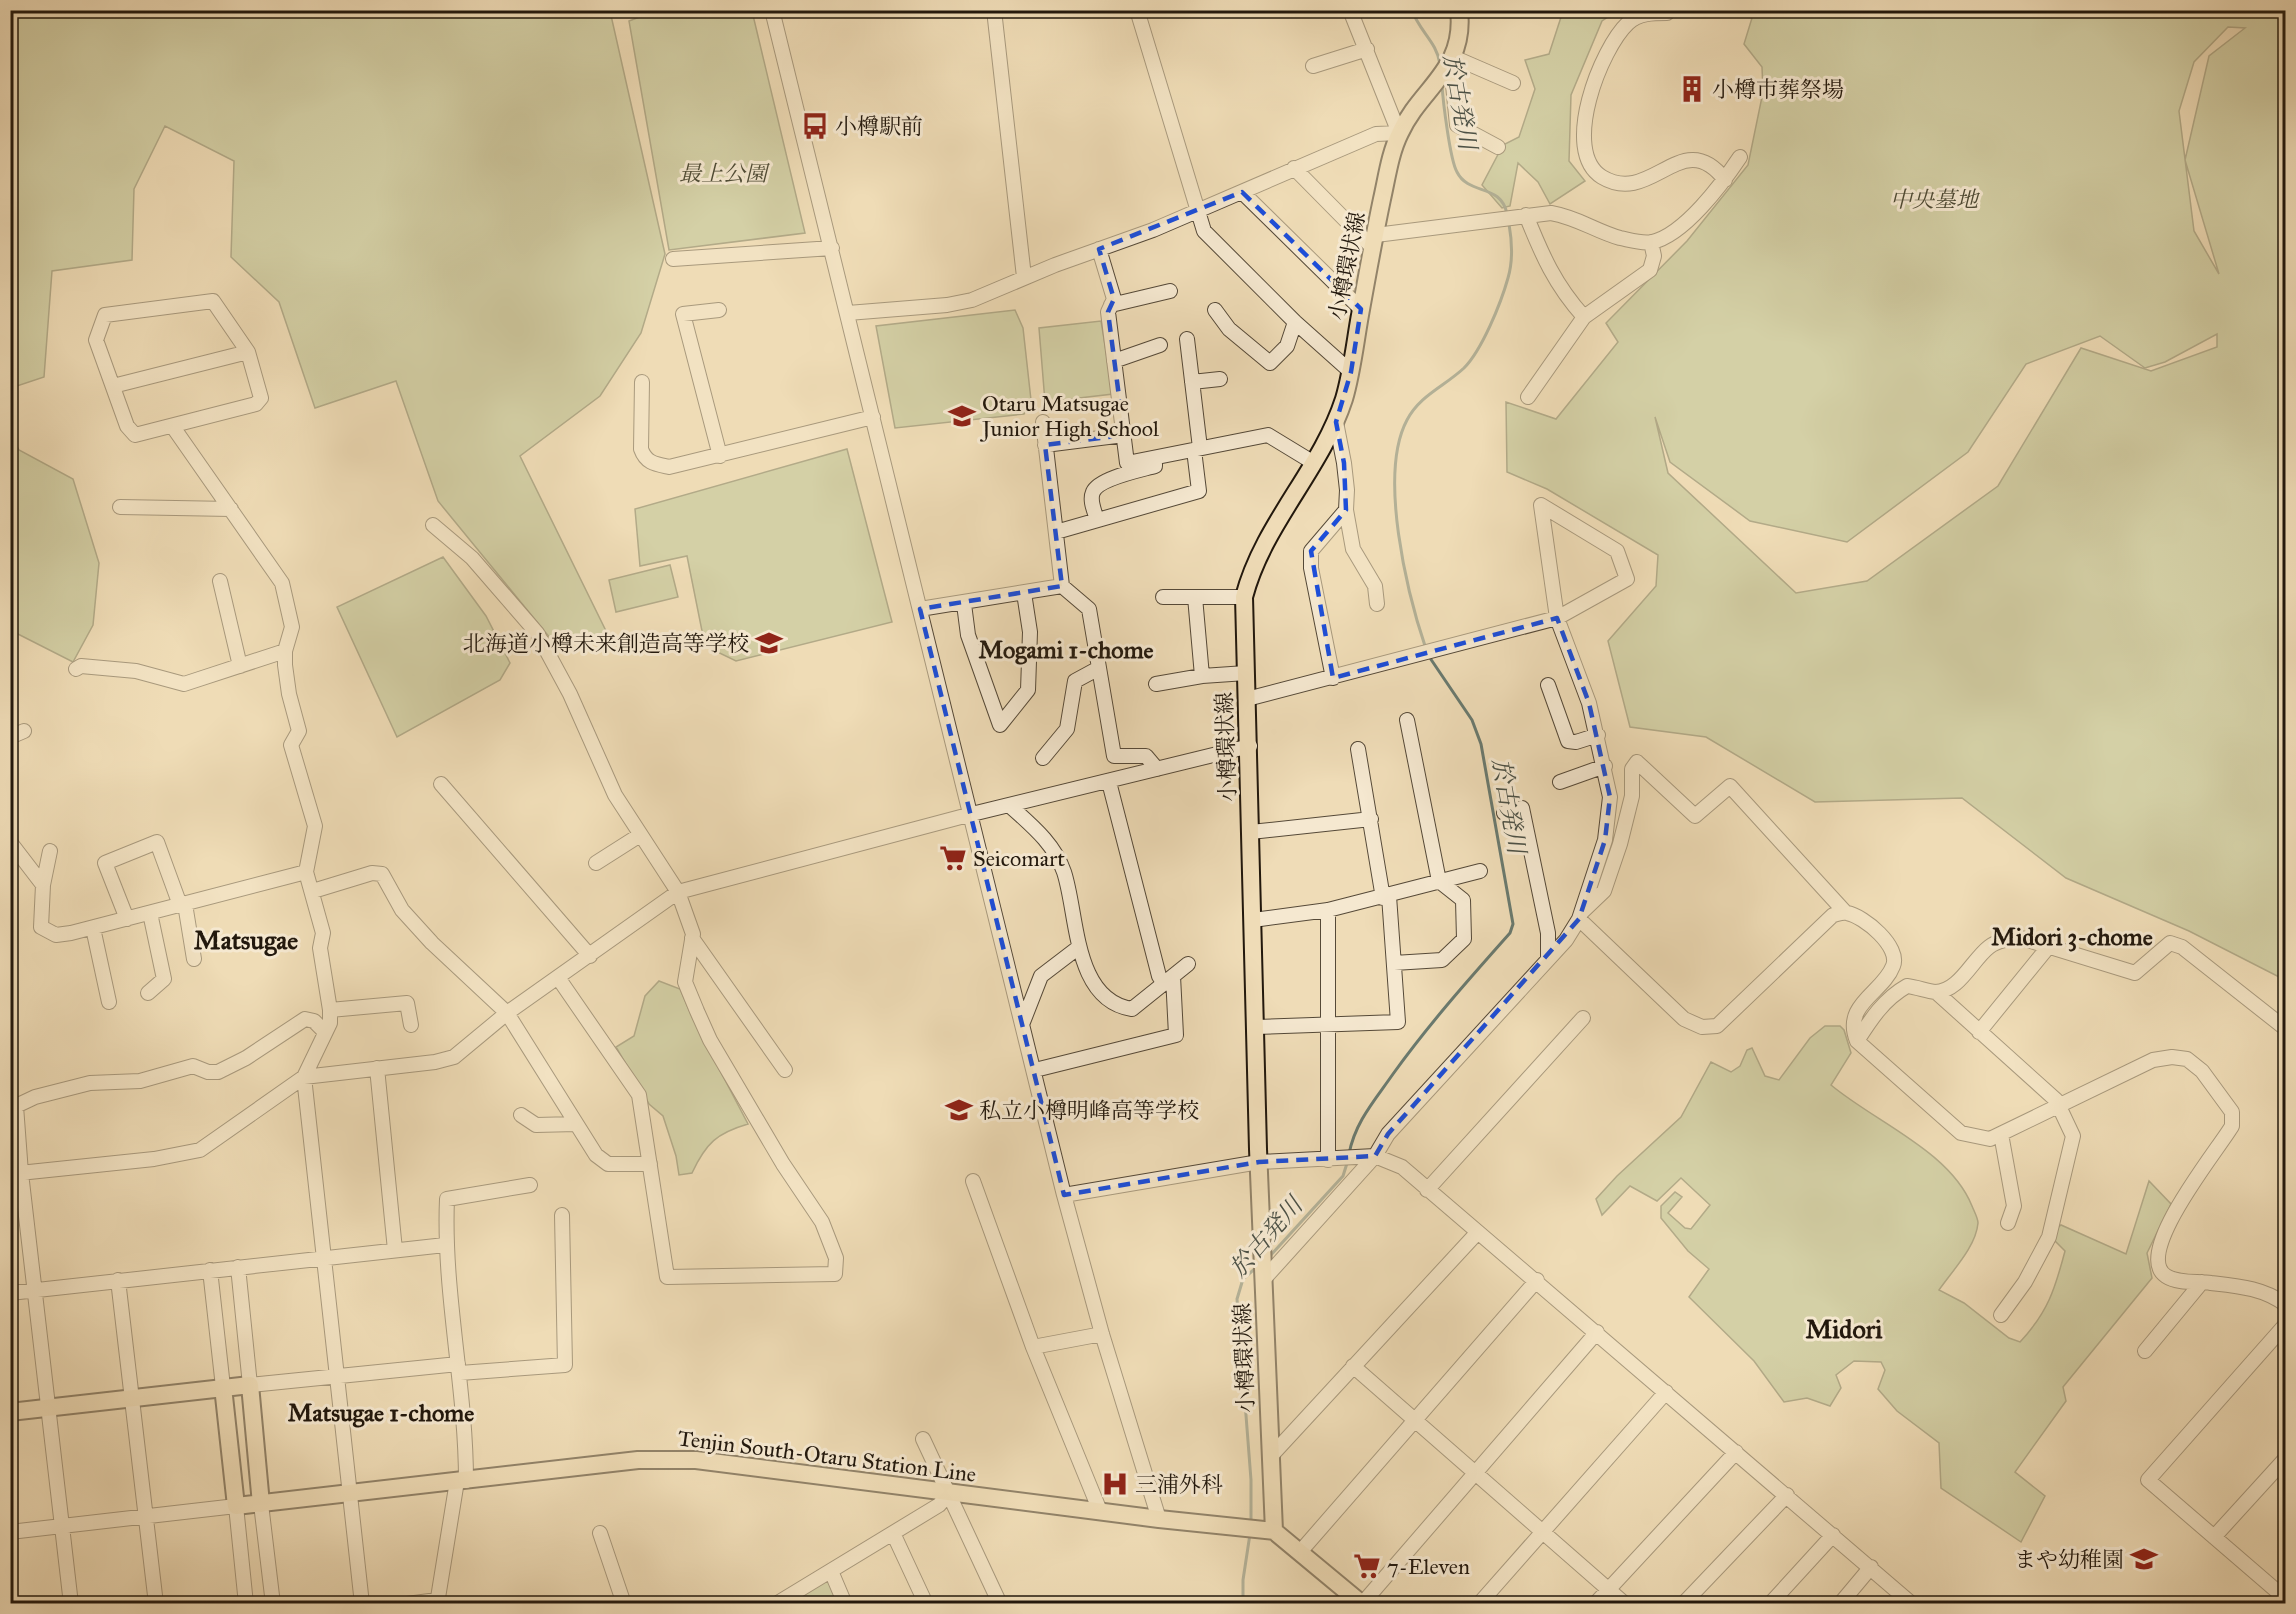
<svg xmlns="http://www.w3.org/2000/svg" width="2296" height="1614" font-family="'IM FELL Great Primer','Noto Serif JP',serif">
	<style>
		.green { fill: #b3c293; stroke: #6a6d50; stroke-width: 1.5; fill-rule: evenodd }
		.lines { fill: none; stroke-linecap: round; stroke-linejoin: round }
		.stream { stroke: #6a7a6f; stroke-width: 3 }
		.minor-casing { stroke: #554938; stroke-width: 16 }
		.major-casing { stroke: #22180d; stroke-width: 20 }
		.minor { stroke: #f5e8d0; stroke-width: 14 }
		.major { stroke: #efdcb7; stroke-width: 16 }
		.marked { fill: none; stroke: #1d4ed8; stroke-width: 4.5; stroke-dasharray: 12 8; stroke-linejoin: round }
		.labels { text-anchor: middle; dominant-baseline: central; stroke-width: 6; stroke-linejoin: round; paint-order: stroke }
		.poi-label { font-size: 22px; fill: #22180d; stroke: #f5e8d0; text-anchor: start }
		.park-label { font-size: 22px; font-style: italic; fill: #4e4b35; stroke: #f5e8d0 }
		.street-label { font-size: 22px; fill: #22180d; stroke: #f5e8d0 }
		.water-label { font-size: 24px; font-style: italic; fill: #4c5146; stroke: #f5e8d0 }
		.neighbourhood-label { font-size: 24px; font-weight: bold; fill: #22180d; stroke: #f5e8d0 }
		.quarter-label { font-size: 26px; font-weight: bold; fill: #22180d; stroke: #f5e8d0 }
	</style>
	<rect width="100%" height="100%" fill="#efdcb7"/>
	<filter id="stains"><feTurbulence type="fractalNoise" baseFrequency=".00333" numOctaves="4"/><feColorMatrix values="0 0 0 0 .2 0 0 0 0 .09 0 0 0 0 .02 0 0 0 .5 -.17"/></filter>
	<radialGradient id="worn" r=".72"><stop offset=".6" stop-color="#630" stop-opacity="0"/><stop offset="1" stop-color="#630" stop-opacity=".3"/></radialGradient>
	<!-- green -->
	<path class="green" d="M11,10l599,1 55,243 -24,79 -41,63 -80,60 87,177 -52,11 -117,-143 -42,-120 -81,27 -36,-106 -48,-45 3,-96 -69,-35 -31,63 -2,71 -80,11 -8,106 -33,11z
		M658,10l94,1 53,222 -136,17 -40,-229z
		M1563,11h54l-15,10 -31,74 -2,66 16,20 -35,23 -12,-22 -20,-19 -8,43 -8,2 -20,-23 21,-40 16,-8 16,-48 -10,-29 24,-6z
		M1729,11h556v969l-96,-49 -123,-53 -104,-80 -147,4 -109,-65 -76,-10 -22,-86 48,-55 2,-31 -111,-66 -40,-17 -1,-70 50,17 62,-77 -12,-19 81,-82 61,-76 15,-73 -1,-25 -18,-23 8,-26zM2228,27l17,1 -36,28 -24,104 34,114 -25,-43 -15,-120 15,-49zM2217,334v13l-66,24 -70,-23 -83,138 -131,95 -71,12 -128,-120 -13,-56 15,45 80,59 97,21 121,-90 58,-88 74,-28 45,32 20,-6z
		M1015,310l8,18 8,72 -7,14 -129,14 -19,-102z
		M1101,321l12,73 -68,8 -6,-74z
		M11,435l8,15 54,29 26,84 -6,62 -20,37 -61,-31 5,-31 -7,-12z
		M847,449l45,173 -156,39 -31,-15 -18,-90 -47,10 -5,-57z
		M443,557l43,59 24,47 -10,17 -103,57 -60,-130z
		M670,565l8,32 -62,15 -7,-32z
		M659,981l21,8 13,30 55,105c-31,9 -42,19 -56,49l-13,2 -3,-19 -13,-40 -14,-12 -33,-57 18,-11 11,-40z
		M1825,1026h15l4,4 7,23 -20,32c44,37 119,66 141,121 2,5 6,12 6,17 -2,24 -26,48 -39,67l25,13 45,35 11,4c28,-30 35,-53 45,-91l-11,-11v-9l7,-6 65,29 23,-73 22,23 -24,49 5,25 -89,109 3,14 -51,71 30,24 -24,46 -80,-54 -2,-45 -42,-32 -19,-22 7,-19 -4,-8 -27,-1 -18,14 5,13 -11,18 -23,-8 -23,4 -30,-41 -65,-64 20,-28 -21,-18 -27,-33v-12l14,-14 7,5 -14,16 17,15 6,1 19,-24 -29,-27 -24,23 -27,-15 -28,29 -6,-16 21,-23 64,-59 30,-55 20,10 9,-6 7,-16 5,-2 13,28 14,4 31,-42z
		M831,1571l13,33h-63z"/>
	<g class="lines">
		<!-- stream -->
		<path class="stream" d="M1412,10c7,21 25,32 28,54
			M1442,85c1,16 8,75 15,87 12,24 44,11 50,42
			M1426,649c-19,-56 -48,-175 -19,-229 13,-25 38,-34 57,-52 18,-18 37,-65 44,-90 5,-17 4,-37 1,-54
			M1349,1154c6,-32 26,-54 44,-80 36,-50 76,-95 117,-141l3,-9 -32,-180 -9,-24 -44,-65
			M1270,1256l73,-80 5,-16
			M1251,1524v-44l-14,-181 6,-20 15,-13
			M1243,1604v-24l7,-46"/>
		<defs>
			<path id="minor" d="M772,10l292,1185 38,139 57,185
				M994,10l30,267
				M1137,10l67,221 91,91 56,50
				M1667,13c-14,0 -28,0 -39,10 -27,25 -68,128 -26,154 50,30 80,-53 123,3
				M1453,57l60,26
				M1313,66l54,-17
				M1447,68l6,17 4,40 41,22
				M1294,168l78,79
				M1242,192l119,117
				M1526,215c16,40 29,70 58,102
				M1376,235l175,-22c28,5 44,18 69,25 10,2 22,6 32,4 32,-7 70,-58 88,-85
				M1099,249l15,50 -6,13 19,151 141,-28 46,28
				M673,259l159,-11
				M213,301l35,51 13,46 -5,6 -121,31 -8,-9 -31,-86 9,-25z
				M1111,305l59,-14
				M719,310l-36,4 37,142
				M1215,310l14,19 41,34 17,-17 8,-24
				M848,313l99,-8 25,-5 83,-35 98,-35 223,-96 23,-1 -49,-123
				M1187,339l13,109
				M1114,361l46,-16
				M642,382l-1,67c5,14 14,15 28,18l204,-50
				M1192,382l28,-3
				M113,386l135,-34
				M1528,397l56,-80 66,-47 4,-14 -3,-14
				M1043,422l19,164 27,23 25,147h32l11,13
				M173,427l109,156 10,44 -7,24v14l4,29 10,37 -8,14 24,81 -9,46 17,61 -3,15 10,62v13l-26,54 58,527
				M1045,445l79,-10
				M120,507l111,2
				M1346,510l7,39 22,37 2,18
				M1097,520c-2,-8 -8,-19 -4,-28 6,-14 48,-22 62,-26v-8
				M433,525l39,33 65,75 33,61 45,101 63,97 15,42 -8,48 12,29 13,29 73,124 39,58 14,36 -1,16 -168,3 -28,-182 -80,-116
				M1056,532l143,-41 -5,-41
				M220,581l20,85
				M1163,597h81
				M1195,597l7,79
				M964,604l4,31 32,90 28,-35 2,-58 -6,-39
				M920,609l142,-23
				M76,669l5,-3 55,5 48,13 101,-33
				M1333,678l-22,-110v-17l35,-41 1,-20 -3,-27 -8,-41
				M1156,684l46,-8 44,-3
				M1548,685l20,56 8,1 22,-7
				M1247,699l310,-81 70,-39 -10,-28 -76,-46 16,113 32,85 21,94 -5,43 -26,79 -13,21 -178,194 -13,22 -111,123
				M10,737l14,-6
				M1358,749l25,149
				M1043,758l24,-29 8,-48 24,-13
				M1109,782l50,194 5,8
				M1560,782l45,-16
				M441,784l149,172
				M1009,805c22,20 45,38 55,67 14,42 9,128 68,137l56,-45
				M1504,813l18,-5 26,125v26
				M1251,832l120,-13
				M10,842l33,43 -2,42 15,8 15,-2 235,-61
				M596,863l44,-28
				M43,885l7,-34
				M313,891l59,-18 10,1 20,36 30,33 75,70 89,142 12,9h42
				M185,904l9,55
				M1328,910v250
				M1582,912l22,-21 16,-47 12,-48v-27l5,-7 58,54 35,-30 115,126
				M127,919l-22,-56 52,-21 23,63
				M1579,919l105,100 18,8 15,-1 116,-111c5,-1 9,-3 14,-2 17,3 54,34 46,53 -10,27 -51,38 -36,75l104,92 29,6 163,-79 19,-3 15,2 15,12 30,41v14c-14,24 -100,128 -66,150 12,8 32,5 45,7 27,3 53,5 75,22
				M1253,920l75,-10 152,-39
				M93,928l16,74
				M692,938l93,132
				M1394,963l48,-3 22,-21 -1,-39 -24,-19 -32,-161
				M1936,992l120,108 17,36 -24,101 -24,45 -24,33
				M148,993l16,-14 -14,-66
				M330,1010l77,-7 4,22
				M1023,1022l18,-46 38,-29
				M1256,1027l142,-5 -9,-126
				M1979,1032l70,-86
				M1857,1041c14,-22 27,-42 50,-55 9,1 20,5 28,6 24,0 37,-32 54,-45 9,-7 21,-8 32,-9l114,35 35,-30 12,4 104,82
				M377,1068l18,182
				M1035,1070l141,-35 -3,-59
				M521,1115l15,10 40,-1
				M2001,1134l13,72 -6,17
				M10,1174l144,-15 46,-9 104,-73 131,-15 19,-5 53,-44 171,-121 294,-78 278,-68
				M973,1181l60,166 67,164
				M1427,1190l156,-172
				M1064,1195l195,-33 116,-6 27,11 510,437
				M238,1267l12,118 208,-21
				M210,1270l13,117
				M118,1280l38,324
				M10,1293l435,-48
				M2286,1324l-138,156 138,119
				M1033,1347l69,-13
				M2145,1351l57,-69
				M1353,1366l272,238
				M460,1373l105,-8 -3,-150
				M923,1439l77,165
				M1270,1457l207,-224
				M466,1481c0,-95 -23,-188 -19,-282l83,-14
				M261,1504l12,100
				M10,1532l226,-26 10,98
				M600,1533l24,71
				M893,1533l33,71
				M2214,1537l72,-79
				M1300,1552l237,-272
				M831,1571l14,33
				M71,1604l-50,-431 -5,-67 19,-9 55,-14 50,-2 53,-15 15,6h10l28,-14 59,-39 9,2 11,11
				M407,1604l30,-4
				M437,1604l20,-123
				M776,1604l163,-99 11,-13
				M1362,1604l235,-272
				M1479,1604l187,-212
				M1595,1604l141,-152
				M1683,1604l104,-109
				M1770,1604l63,-69
				M1840,1604l31,-37"/>
			<path id="major" d="M223,1387l13,119 402,-46h58l463,59 115,12 88,73
				M10,1412l240,-27 11,119
				M1274,1531l-16,-382 -14,-552c19,-73 77,-127 100,-198 8,-27 11,-56 16,-84 7,-39 14,-78 22,-116 5,-22 8,-46 18,-66 21,-46 66,-63 59,-123"/>
		</defs>
		<!-- minor casing -->
		<use href="#minor" class="minor-casing"/>
		<!-- major casing -->
		<use href="#major" class="major-casing"/>
		<!-- minor -->
		<use href="#minor" class="minor"/>
		<!-- major -->
		<use href="#major" class="major"/>
	</g>
	<!-- marked area -->
	<path d="M0 0H2296V1614H0ZM1242,192l119,117 -10,63 -15,50 8,41 2,47 -35,41 22,127 224,-60 32,85 21,94 -5,43 -26,79 -191,215 -13,22 -116,6 -195,33 -144,-586 142,-23 -17,-141 79,-10 -16,-123 6,-13 -15,-50z" fill="#efdcb7" fill-opacity=".55" fill-rule="evenodd"/>
	<path class="marked" d="M1242,192l119,117 -10,63 -15,50 8,41 2,47 -35,41 22,127 224,-60 32,85 21,94 -5,43 -26,79 -191,215 -13,22 -116,6 -195,33 -144,-586 142,-23 -17,-141 79,-10 -16,-123 6,-13 -15,-50z"/>
	<!-- icons -->
	<defs>
		<symbol id="building-bare" viewBox="-9 -9 18 18"><path d="M-4-6H4V6H1V3H-1V6H-4ZM-2.5-4.3h1.7v1.8h-1.7ZM.8-4.3h1.7v1.8H.8ZM-2.5-1h1.7V.8h-1.7ZM.8-1h1.7V.8H.8Z" fill="#8f2418" stroke="#f5e8d0" stroke-width="2.5" paint-order="stroke"/></symbol>
		<symbol id="bus-bare" viewBox="-9 -9 18 18"><path d="M-5-6H5V4H4V6H2V4H-2V6H-4V4H-5ZM-3.5-4V0h7V-4ZM-3.5 1.2v1.5H-2V1.2ZM2 1.2v1.5H3.5V1.2Z" fill="#8f2418" stroke="#f5e8d0" stroke-width="2.5" paint-order="stroke"/></symbol>
		<symbol id="school-bare" viewBox="-9 -9 18 18"><path d="M0-5L7-2L0 1L-7-2ZM-4 1L0 2.5L4 1V4Q0 6-4 4Z" fill="#8f2418" stroke="#f5e8d0" stroke-width="2.5" paint-order="stroke"/></symbol>
		<symbol id="supermarket-bare" viewBox="-9 -9 18 18"><path d="M-6-5.5h2.5l.6 2H6L4.5 2H-2.5L-4.4-4H-6ZM-1.5 3.2a1.3 1.3 0 1 0 .1 0ZM3 3.2a1.3 1.3 0 1 0 .1 0Z" fill="#8f2418" stroke="#f5e8d0" stroke-width="2.5" paint-order="stroke"/></symbol>
		<symbol id="hospital-bare" viewBox="-9 -9 18 18"><path d="M-5-5h3v3.5h4V-5h3V5h-3V1.5h-4V5h-3Z" fill="#8f2418" stroke="#f5e8d0" stroke-width="2.5" paint-order="stroke"/></symbol>
	</defs>
	<g fill-rule="evenodd">
		<use href="#building-bare" x="1673" y="70" width="38" height="38"/>
		<use href="#bus-bare" x="796" y="107" width="38" height="38"/>
		<use href="#school-bare" x="943" y="397" width="38" height="38"/>
		<use href="#school-bare" x="750" y="624" width="38" height="38"/>
		<use href="#supermarket-bare" x="934" y="839" width="38" height="38"/>
		<use href="#school-bare" x="940" y="1091" width="38" height="38"/>
		<use href="#hospital-bare" x="1096" y="1465" width="38" height="38"/>
		<use href="#school-bare" x="2125" y="1540" width="38" height="38"/>
		<use href="#supermarket-bare" x="1348" y="1547" width="38" height="38"/>
	</g>
	<g class="labels">
		<!-- poi labels -->
		<g class="poi-label">
			<text x="1712" y="89">小樽市葬祭場</text>
			<text x="835" y="126">小樽駅前</text>
			<text x="982" y="403">Otaru Matsugae<tspan x="982" dy="25">Junior High School</tspan></text>
			<text x="749" y="643" text-anchor="end">北海道小樽未来創造高等学校</text>
			<text x="973" y="858">Seicomart</text>
			<text x="979" y="1110">私立小樽明峰高等学校</text>
			<text x="1135" y="1484">三浦外科</text>
			<text x="2124" y="1559" text-anchor="end">まや幼稚園</text>
			<text x="1387" y="1566">7-Eleven</text>
		</g>
		<!-- park labels -->
		<g class="park-label">
			<text x="723" y="173">最上公園</text>
			<text x="1934" y="199">中央墓地</text>
		</g>
		<!-- street labels -->
		<g class="street-label">
			<text transform="translate(1347 266) rotate(-79)">小樽環状線</text>
			<text transform="translate(1226 747) rotate(-92)">小樽環状線</text>
			<text transform="translate(1244 1358) rotate(-92)">小樽環状線</text>
			<text transform="translate(827 1456) rotate(7)">Tenjin South-Otaru Station Line</text>
		</g>
		<!-- water labels -->
		<g class="water-label">
			<text transform="translate(1460 102) rotate(80)">於古発川</text>
			<text transform="translate(1509 806) rotate(80)">於古発川</text>
			<text transform="translate(1266 1237) rotate(-49)">於古発川</text>
		</g>
		<!-- neighbourhood labels -->
		<g class="neighbourhood-label">
			<text x="1066" y="650">Mogami 1-chome</text>
			<text x="2072" y="937">Midori 3-chome</text>
			<text x="381" y="1413">Matsugae 1-chome</text>
		</g>
		<!-- quarter labels -->
		<g class="quarter-label">
			<text x="246" y="940">Matsugae</text>
			<text x="1844" y="1329">Midori</text>
		</g>
	</g>
	<!-- margin -->
	<rect width="2296" height="1614" fill="none" stroke="#efdcb7" stroke-width="36"/>
	<rect x="12" y="12" width="2272" height="1590" fill="none" stroke="#22180d" stroke-width="3"/>
	<rect x="18" y="18" width="2260" height="1578" fill="none" stroke="#22180d" stroke-width="1.5"/>
	<rect width="100%" height="100%" filter="url(#stains)"/>
	<rect width="100%" height="100%" fill="url(#worn)"/>
</svg>
